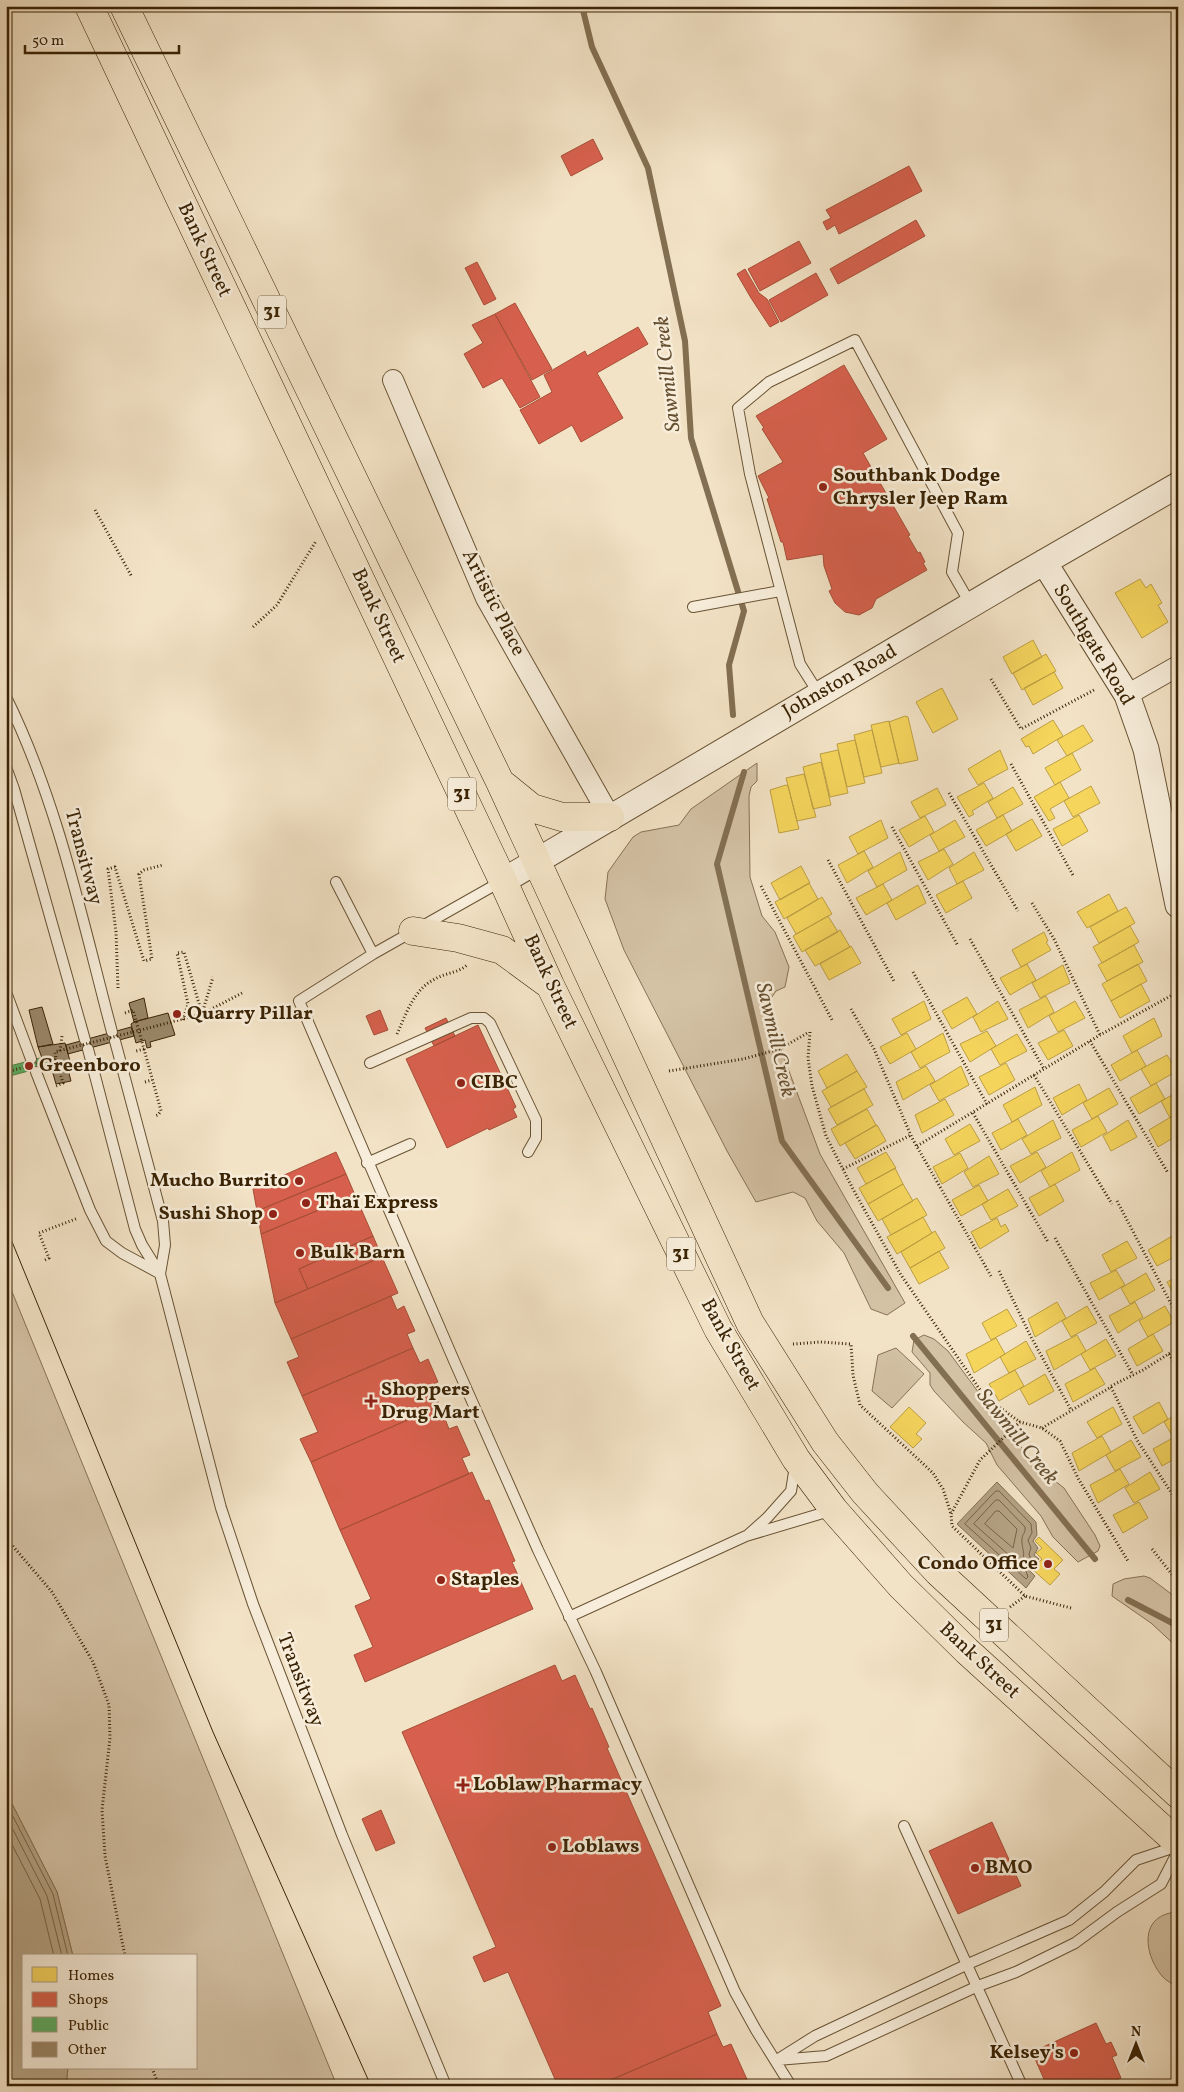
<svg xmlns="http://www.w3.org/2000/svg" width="1184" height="2092" font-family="Vollkorn,serif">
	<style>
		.green { fill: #d4c2a5; stroke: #877254 }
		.water { fill: #b4a284; stroke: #836f51 }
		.homes { fill: #f6d55c; stroke: #bea042 }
		.shops { fill: #d6604d; stroke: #a74e37 }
		.public { fill: #5aae61; stroke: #508445 }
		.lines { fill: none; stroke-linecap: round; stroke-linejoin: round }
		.shore { stroke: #776244; stroke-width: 1 }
		.stream { stroke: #836f51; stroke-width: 6 }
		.building { fill: #9a8769; stroke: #3a2304 }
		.service-casing { stroke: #685334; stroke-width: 12 }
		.minor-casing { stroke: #685334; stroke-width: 22 }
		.tertiary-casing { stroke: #685334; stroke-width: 27 }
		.primary-casing { stroke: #3a2304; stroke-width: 29 }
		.path { stroke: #3a2304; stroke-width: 3; stroke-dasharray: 1 2.5; stroke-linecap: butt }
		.service { stroke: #f7edda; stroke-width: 10 }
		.minor { stroke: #f7edda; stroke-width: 20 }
		.tertiary { stroke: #f7edda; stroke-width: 25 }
		.primary { stroke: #f3e3c6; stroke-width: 28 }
		.tram { stroke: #3a2304; stroke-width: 1 }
		.path-bridge { stroke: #3a2304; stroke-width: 3; stroke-dasharray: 1 2.5; stroke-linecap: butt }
		.poi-dot { fill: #8f2418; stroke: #f7edda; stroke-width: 2 }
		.labels { text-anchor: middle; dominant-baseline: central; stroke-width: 5; stroke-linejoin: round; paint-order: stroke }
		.shield { fill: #f7edda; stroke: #736044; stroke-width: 1 }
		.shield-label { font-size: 19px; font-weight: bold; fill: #3a2304 }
		.street-label { font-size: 20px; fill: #3a2304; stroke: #f7edda }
		.poi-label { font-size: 20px; font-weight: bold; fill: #3a2304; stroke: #f7edda; text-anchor: start }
		.water-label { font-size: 21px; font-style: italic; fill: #654f31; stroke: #f7edda }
	</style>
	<rect width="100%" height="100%" fill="#f3e3c6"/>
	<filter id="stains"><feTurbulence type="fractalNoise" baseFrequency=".004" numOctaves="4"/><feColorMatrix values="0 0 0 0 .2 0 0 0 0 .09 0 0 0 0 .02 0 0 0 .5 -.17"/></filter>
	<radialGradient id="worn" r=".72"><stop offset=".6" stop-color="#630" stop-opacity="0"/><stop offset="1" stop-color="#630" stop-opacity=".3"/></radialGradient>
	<!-- green -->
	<path class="green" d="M757,763v18l-6,6 -2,9 1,81 12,39 13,16 14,35 -4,20 -9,4 -11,16 55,147 85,149 -18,12 -16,-6 -27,-56 -27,-32 -12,-23 -12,-6 -37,10 -29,-51 -103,-201 -19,-51 3,-27 25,-35 8,-5 38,-7 12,-16z
		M6,1277l331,809h-271l2,-18h128v-112h-123l-16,-64 -51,-100z
		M924,1335l10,4 14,12 42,57 9,8 14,22 32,35 19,15 31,47 5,11 -2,5 -20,11 -25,-25 -12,-21 -44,-51 -11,-22 -23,-21 -29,-31 -4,-6v-12l-18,-21 2,-12z
		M896,1348l28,26 -32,34 -20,-17 6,-36z
		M1144,1576l6,2 28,21v49l-27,-25 -39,-27 1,-12 11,-5z
		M1178,1912v75c-5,-3 -12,-6 -16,-11 -19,-23 -23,-62 16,-64z"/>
	<!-- water -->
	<path class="water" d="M997,1482l39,40 1,13 -4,6 5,7 -4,7 5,4 -10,11 6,6 -9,12 -69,-64z
		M6,1792l51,100 16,64h-49v112h44l-2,18h-60z"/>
	<!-- homes -->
	<path class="homes" d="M1140,579l6,9 5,-4 11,19 -4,2 10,17 -26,16 -27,-45z
		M1033,640l9,17 -30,17 -9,-17z
		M1046,654l10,17 -34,19 -9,-17z
		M1054,672l9,16 -30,17 -9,-17z
		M942,688l16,31 -25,14 -17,-31z
		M905,716l3,1 10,43 -19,4 -10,-42z
		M1053,720l10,16 -30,18 -4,-8 -3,1 -5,-8z
		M889,721l10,42 -18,4 -10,-42z
		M1083,725l10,16 -26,15 -10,-16z
		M872,730l10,43 -18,4 -10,-42z
		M855,740l10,43 -18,4 -10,-43z
		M838,750l10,43 -18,4 -10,-43z
		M1000,750l8,19 -30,16 -10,-16z
		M1072,753l9,17 -26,15 -10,-17z
		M821,762l10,43 -18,4 -10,-42z
		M804,774l12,43 -19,4 -11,-43z
		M1060,782l9,16 -19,11 5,9 -6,3 -15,-24z
		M984,783l9,15 -21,13 2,3 -5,3 -12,-20z
		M786,785l2,1 11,43 -20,4 -9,-43z
		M1091,786l9,17 -27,14 -9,-16z
		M1013,787l10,17 -26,14 -9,-16z
		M937,788l9,17 -26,13 -9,-16z
		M1003,815l9,16 -26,15 -10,-16z
		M1079,815l9,16 -26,15 -9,-17z
		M925,816l9,16 -25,15 -10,-17z
		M1032,819l10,17 -26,15 -10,-17z
		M881,820l7,18 -30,16 -9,-17z
		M955,820l10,17 -26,14 -9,-16z
		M944,849l9,15 -25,16 -10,-18z
		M864,851l9,16 -26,16 -9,-18z
		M900,852l7,18 -30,17 -9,-16z
		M974,852l10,18 -27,14 -8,-16z
		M801,866l9,17 -30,17 -9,-17z
		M963,881l9,17 -26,15 -10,-18z
		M809,883l9,16 -34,20 -9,-17z
		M883,884l9,16 -26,15 -10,-17z
		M918,885l8,18 -30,17 -9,-17z
		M1109,894l9,17 -31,17 -10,-16z
		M822,897l10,17 -36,20 -9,-16z
		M1126,907l9,16 -36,20 -9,-16z
		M828,916l10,16 -36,20 -9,-16z
		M1130,926l9,16 -37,21 -9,-16z
		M840,930l10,17 -35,19 -10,-16z
		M1044,932l4,9 -2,1 5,8 -30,17 -9,-17z
		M1134,945l9,17 -36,19 -9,-16z
		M851,946l10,17 -32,17 -9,-16z
		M1027,964l9,16 -26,15 -10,-17z
		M1138,964l9,17 -36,20 -9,-17z
		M1063,965l7,18 -30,15 -8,-15z
		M1141,984l9,17 -30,17 -9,-17z
		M1046,996l8,16 -26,16 -9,-18z
		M967,997l10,17 -25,15 -10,-18z
		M924,1001l7,18 -30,16 -9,-16z
		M998,1001l10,18 -27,13 -8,-15z
		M1075,1001l10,17 -27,14 -9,-16z
		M1154,1018l8,18 -30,17 -9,-17z
		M1064,1030l9,16 -25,14 -10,-17z
		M987,1031l9,15 -26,16 -10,-18z
		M907,1033l9,16 -26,15 -10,-17z
		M943,1033l7,19 -30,16 -9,-16z
		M1017,1034l10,17 -27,14 -9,-16z
		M1137,1050l9,16 -26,15 -9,-16z
		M847,1054l10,17 -30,17 -9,-17z
		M1167,1055l10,16 -26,15 -10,-17z
		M1006,1063l9,17 -26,15 -10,-18z
		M926,1066l9,15 -32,19 -7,-18z
		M961,1066l8,19 -30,16 -9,-16z
		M857,1071l10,16 -36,20 -9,-16z
		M1156,1083l9,16 -26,15 -9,-16z
		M1079,1084l8,16 -25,15 -9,-17z
		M1035,1087l7,18 -30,17 -9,-17z
		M1109,1088l9,16 -26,15 -9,-16z
		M864,1089l9,16 -36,20 -9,-16z
		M1178,1092v21l-8,5 -9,-17z
		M945,1099l9,16 -32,18 -7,-18z
		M867,1109l9,16 -36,21 -9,-17z
		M1174,1115l4,6v14l-20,12 -9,-17z
		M1098,1116l9,16 -26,15 -9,-17z
		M1018,1119l9,16 -26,15 -9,-17z
		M1053,1120l8,18 -30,16 -9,-15z
		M1128,1120l9,17 -26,14 -8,-15z
		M970,1124l10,17 -26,14 -9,-16z
		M877,1125l9,16 -31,18 -10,-16z
		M886,1152l10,16 -30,16 -9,-16z
		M1037,1152l9,15 -26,16 -10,-17z
		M1072,1152l8,18 -30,17 -9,-16z
		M960,1153l8,15 -26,16 -9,-17z
		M989,1156l10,18 -26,13 -9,-15z
		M895,1168l8,16 -35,20 -9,-16z
		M903,1184l10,17 -35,20 -10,-17z
		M1055,1184l9,17 -25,15 -10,-18z
		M979,1185l9,16 -27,15 -9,-16z
		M1008,1189l10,17 -27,14 -9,-16z
		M917,1198l10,17 -36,20 -9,-16z
		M923,1217l9,16 -35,21 -10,-17z
		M997,1218l4,9 4,-3 4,7 -29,18 -9,-17z
		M935,1231l10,17 -35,20 -9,-16z
		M1174,1235l4,8v12l-21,11 -9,-16z
		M1127,1241l10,17 -26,14 -9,-17z
		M939,1251l10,17 -30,16 -9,-16z
		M1116,1270l9,15 -26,15 -9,-17z
		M1146,1273l9,17 -25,14 -9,-16z
		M1178,1276v22l-2,1 -9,-17z
		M1057,1302l9,16 -31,19 -7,-18z
		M1135,1302l8,15 -25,16 -9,-17z
		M1087,1306l10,17 -26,14 -9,-16z
		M1165,1306l9,16 -26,15 -9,-16z
		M1007,1309l10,17 -26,14 -9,-17z
		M1153,1334l10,17 -26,15 -9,-17z
		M1077,1335l9,16 -32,19 -8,-19z
		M996,1338l9,16 -31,19 -8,-19z
		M1106,1339l10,17 -26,14 -9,-16z
		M1026,1341l10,18 -27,14 -9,-16z
		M1095,1368l10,16 -32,18 -8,-18z
		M1015,1370l9,16 -25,15 -10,-17z
		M1045,1374l9,17 -25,14 -9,-16z
		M1159,1402l9,17 -25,15 -10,-17z
		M909,1407l17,16 -10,11 6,5 -9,9 -23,-21z
		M1113,1407l9,17 -25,14 -10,-16z
		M1178,1413v22l-5,2 -9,-15z
		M1178,1435v22l-16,9 -9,-17z
		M1102,1436l9,16 -32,19 -7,-18z
		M1131,1440l10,17 -26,14 -9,-16z
		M1120,1469l9,15 -31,19 -8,-18z
		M1150,1472l10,17 -26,14 -9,-15z
		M1178,1478v15l-6,-11z
		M1139,1502l9,16 -25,15 -10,-18z
		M1039,1537l24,23 -9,9 6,5 -10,11 -18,-16 10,-10 -6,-6 6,-5 -7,-7z"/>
	<!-- shops -->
	<path class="shops" d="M593,139l10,20 -32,17 -10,-20z
		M909,166l13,25 -83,43 -4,-9 -8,5 -4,-8 8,-4 -5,-8z
		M916,220l9,16 -87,48 -8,-15z
		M799,241l12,22 -51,28 -12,-22z
		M477,262l19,37 -12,6 -19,-37z
		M745,269l14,24 8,6 12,23 -9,5 -19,-29 -14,-24z
		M816,273l12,22 -47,27 -12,-22z
		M515,303l37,66 -20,11 -37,-66z
		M495,314l45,83 -20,11 -18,-30 -19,10 -19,-34 19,-11 -11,-18z
		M638,327l10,17 -51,29 26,45 -42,24 -9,-17 -33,19 -19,-34 32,-18 -8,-17 41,-24 2,5z
		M844,365l43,74 -24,14 47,82 -2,1 10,17 2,-1 5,10 -2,1 4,7 -51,29 -4,9 -13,7 -14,-3 -10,-9 -6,-12 3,-2 -8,-23 -1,-12 -36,6 -4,-18h-2l-14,-43 2,-1 -11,-22 25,-14 -21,-33 2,-1 -8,-12z
		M380,1010l8,20 -14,5 -8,-19z
		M446,1018l9,18 -21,10 -9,-18z
		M478,1025l38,82 -3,2 4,8 -28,13 -1,-2 -41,20 -41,-89z
		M336,1152l10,22 -89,37 -4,-22z
		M346,1174l9,21 -94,39 -4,-23z
		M355,1195l18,41 -74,33 9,20 -33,14 -14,-69z
		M373,1236l9,21 -74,32 -9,-20z
		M382,1257l16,36 -107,46 -16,-36z
		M391,1296l6,14 7,-4 11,25 -8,3 6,14 -111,48 -15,-34 12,-5 -8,-18z
		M413,1348l7,15 8,-4 10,23 -8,4 10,20 -129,56 -11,-23 18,-7 -16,-36z
		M440,1406l9,23 8,-3 13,29 -8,3 7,16 -129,56 -29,-68z
		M472,1472l13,29 4,-1 26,61 -3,1 21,47 -168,73 -11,-27 19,-8 -18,-41 16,-7 -31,-69z
		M555,1665l7,16 13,-6 15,34 2,-1 17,39 -2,1 114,258 -13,6 9,22 -120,52h-39l-50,-114 -24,10 -11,-25 23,-10 -94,-215z
		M381,1810l14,33 -19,8 -14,-32z
		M992,1822l29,64 -63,28 -29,-63z
		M1096,2023l10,21 5,-2 6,13 -5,2 9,21 -19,8h-55l-15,-34z
		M717,2034l6,13 8,-3 19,42h-153z"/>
	<!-- public -->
	<path class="public" d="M48,1056l3,9 -45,12v-10z"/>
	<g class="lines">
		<!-- shore -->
		<path class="shore" d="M996,1491h3l32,33 1,9 -4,7 3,8 -2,6 2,6 -6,8 3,9 -2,2 -61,-55z
			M996,1500h3l26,27c1,6 -3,7 -3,12 -1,10 6,16 -3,25l-45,-40z
			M996,1511h3l18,18 -4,19 -28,-24z
			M6,1803l47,91 15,62
			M6,1816l41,80 15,60
			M6,1833l34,66 14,57"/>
		<!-- stream -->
		<path class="stream" d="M582,6l10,41 56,121 37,173 6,97 53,173 -15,54 4,50
			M744,772l-27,92 65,277 106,147
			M913,1336l182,223
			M1128,1600l50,26"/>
	</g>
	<!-- building -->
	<path class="building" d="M144,998l4,20 -14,4 -5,-19z
		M42,1007l11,37 -15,3 -9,-37z
		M168,1013l7,22 -25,7 1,5 -4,1 -2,-8 -9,3 -5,-19 3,-2z
		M131,1027l3,9 -66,18 -2,-9z
		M65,1043l5,18 -4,1 5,19 -15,3 -8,-28 -6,2 -4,-11z"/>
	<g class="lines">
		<defs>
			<path id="service" d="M693,607l87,-16
				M819,694l-19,-30 -50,-190 -12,-66 31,-26 86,-42 103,193 -6,39 19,33
				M6,697c52,105 76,222 106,335
				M6,767l8,22 71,251
				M502,881l-129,73 -74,47 156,362 83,187 58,122 139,320 21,38 35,56
				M336,882l37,72
				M6,992l25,67
				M115,1041l48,180 2,24 -5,29
				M88,1049l47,180 7,16 18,29 61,234 32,96 89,231 104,251
				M370,1063l101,-45h13l6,5 46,97v18l-8,14
				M36,1072l54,138 16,31 16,12 37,20
				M367,1163l43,-19
				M749,1534l18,-16 24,-27 4,-25
				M569,1617l177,-81 87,-26
				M904,1826l118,260
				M780,2058l35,-22 153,-72 101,-44 35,-28 32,-32 42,-14
				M777,2060l49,-4 152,-70 38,-14 59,-29 42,-31 44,-28 17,-33"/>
			<path id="minor" d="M393,380l93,218 124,219
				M1127,695l51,-29"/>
			<path id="tertiary" d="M1044,562l83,133 19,54 32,156
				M503,881l517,-305 158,-91"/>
			<path id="primary" d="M89,6l414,875 47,104 168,344 78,130 38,51 67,76 66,65 211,192
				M124,6l376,776 250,541 75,119 40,51 73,79 240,222
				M505,786l27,22 30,9h48
				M413,931l45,7 44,12 45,33"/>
		</defs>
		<!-- service casing -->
		<use href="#service" class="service-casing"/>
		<!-- minor casing -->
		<use href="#minor" class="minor-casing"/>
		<!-- tertiary casing -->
		<use href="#tertiary" class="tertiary-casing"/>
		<!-- primary casing -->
		<use href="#primary" class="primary-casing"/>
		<!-- path -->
		<path class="path" d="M95,510l37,67
			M253,627l24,-22 39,-64
			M991,679l30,50 73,-39
			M1011,764l63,113
			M949,793l69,118
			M892,827l66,119
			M828,860l67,123
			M761,886l71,134
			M1032,903l22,36 46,96
			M970,939l74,130
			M913,972l74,132
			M118,988l-2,-56 -8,-63 7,-2 29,94 8,-2 -13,-85 5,-4 19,-5
			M851,1009l23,40 38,89 79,138
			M125,1013l8,-3 11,39 -8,2
			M202,1014l11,-37
			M183,1020l5,-16 -11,-51 7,-1 18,62
			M133,1032l69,-18 42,-22
			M810,1032l-2,26 4,28 14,50 28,55 47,84 84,122 35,25
			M397,1034c9,-20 17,-45 38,-55 10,-6 23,-6 32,-14
			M1090,1041l78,132
			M144,1049l17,62 -3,4 -4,1
			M60,1051l2,-15
			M56,1059l7,24 -7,3
			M51,1060l5,-1 -1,-7 11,-3
			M669,1071l74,-12 37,-10 29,-17
			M1034,1075l78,129
			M145,1082l7,-2
			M973,1113l75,129
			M917,1146l183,-111 74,-41
			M843,1169l68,-34
			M1174,1170l4,7
			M1117,1201l61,116
			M1055,1238l78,137
			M45,1260l4,-2 -10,-25 39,-15
			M999,1271l31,64 41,75
			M793,1344l27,-2 31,2 2,31 7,30 73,68 10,16 8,25
			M1169,1354l9,15
			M1111,1386l32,-16 35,-22
			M1042,1428l69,-41 26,53 41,63
			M6,1538l46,54 41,70 16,43 1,33 -8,72 3,46 20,100
			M1152,1549l26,33
			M1010,1607l15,-11
			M1071,1608l-46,-12 -73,-70 -1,-12 29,-54 40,-38 22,6 18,13 19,39 49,81
			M152,2068l7,18"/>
		<!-- service -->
		<use href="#service" class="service"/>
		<!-- minor -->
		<use href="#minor" class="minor"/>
		<!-- tertiary -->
		<use href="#tertiary" class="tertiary"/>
		<!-- primary -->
		<use href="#primary" class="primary"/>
		<!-- tram -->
		<path class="tram" d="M6,1227l207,505 158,354"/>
		<!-- path-bridge -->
		<path class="path-bridge" d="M66,1049l67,-17
			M6,1072l45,-12"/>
	</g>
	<!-- markers -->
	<g class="poi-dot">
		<circle cx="823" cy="487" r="5"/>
		<circle cx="177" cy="1014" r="5"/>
		<circle cx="29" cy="1066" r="5"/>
		<circle cx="461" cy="1083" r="5"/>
		<circle cx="299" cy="1181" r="5"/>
		<circle cx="306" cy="1203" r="5"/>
		<circle cx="273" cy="1214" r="5"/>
		<circle cx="300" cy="1253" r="5"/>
		<path d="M368.5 1393.5h5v5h5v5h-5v5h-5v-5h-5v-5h5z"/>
		<circle cx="1048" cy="1564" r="5"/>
		<circle cx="441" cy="1580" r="5"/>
		<path d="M460.5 1777.5h5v5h5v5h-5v5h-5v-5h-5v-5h5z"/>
		<circle cx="552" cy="1847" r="5"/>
		<circle cx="975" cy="1868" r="5"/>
		<circle cx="1074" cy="2053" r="5"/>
	</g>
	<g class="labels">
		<!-- shield labels -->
		<g class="shield">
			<rect x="258" y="295.5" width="28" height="33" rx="4"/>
			<rect x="448" y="777.5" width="28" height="33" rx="4"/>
			<rect x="667" y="1237.5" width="28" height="33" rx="4"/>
			<rect x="980" y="1608.5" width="28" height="33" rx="4"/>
		</g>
		<g class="shield-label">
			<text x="272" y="312">31</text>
			<text x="462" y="794">31</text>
			<text x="681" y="1254">31</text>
			<text x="994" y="1625">31</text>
		</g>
		<!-- street labels -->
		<g class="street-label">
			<text transform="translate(204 250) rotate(65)">Bank Street</text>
			<text transform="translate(493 603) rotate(63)">Artistic Place</text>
			<text transform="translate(378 616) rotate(65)">Bank Street</text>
			<text transform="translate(1093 645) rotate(59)">Southgate Road</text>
			<text transform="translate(840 682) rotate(-30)">Johnston Road</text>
			<text transform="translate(83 857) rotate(75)">Transitway</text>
			<text transform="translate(550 982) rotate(65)">Bank Street</text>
			<text transform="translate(730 1345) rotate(61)">Bank Street</text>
			<text transform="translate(979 1661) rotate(43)">Bank Street</text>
			<text transform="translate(300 1680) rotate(69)">Transitway</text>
		</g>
		<!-- poi labels -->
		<g class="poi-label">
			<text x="833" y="476">Southbank Dodge<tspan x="833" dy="23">Chrysler Jeep Ram</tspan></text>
			<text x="187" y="1014">Quarry Pillar</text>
			<text x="39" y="1066">Greenboro</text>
			<text x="471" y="1083">CIBC</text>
			<text x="289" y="1181" text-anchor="end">Mucho Burrito</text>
			<text x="316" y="1203">Thaï Express</text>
			<text x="263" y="1214" text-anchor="end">Sushi Shop</text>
			<text x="310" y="1253">Bulk Barn</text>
			<text x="381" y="1390">Shoppers<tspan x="381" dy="23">Drug Mart</tspan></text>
			<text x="1038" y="1564" text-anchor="end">Condo Office</text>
			<text x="451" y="1580">Staples</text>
			<text x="473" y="1785">Loblaw Pharmacy</text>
			<text x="562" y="1847">Loblaws</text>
			<text x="985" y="1868">BMO</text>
			<text x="1064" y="2053" text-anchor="end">Kelsey's</text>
		</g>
		<!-- water labels -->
		<g class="water-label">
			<text transform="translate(668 374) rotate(-96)">Sawmill Creek</text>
			<text transform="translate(775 1040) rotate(77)">Sawmill Creek</text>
			<text transform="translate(1017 1437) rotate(51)">Sawmill Creek</text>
		</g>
	</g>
	<!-- margin -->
	<rect width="1184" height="2092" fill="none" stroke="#f3e3c6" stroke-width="25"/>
	<rect x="8" y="8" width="1169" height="2077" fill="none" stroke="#3a2304" stroke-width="2.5"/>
	<rect x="12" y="12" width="1159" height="2067" fill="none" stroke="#3a2304"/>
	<!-- legend -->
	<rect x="22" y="1954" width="175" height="115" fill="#f7edda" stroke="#ab9c84"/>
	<rect x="32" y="1967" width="25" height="15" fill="#f6d55c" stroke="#ab9c84"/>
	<text x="68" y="1980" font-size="15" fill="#3a2304">Homes</text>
	<rect x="32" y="1992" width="25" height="15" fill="#d6604d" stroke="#ab9c84"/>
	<text x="68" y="2004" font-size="15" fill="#3a2304">Shops</text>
	<rect x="32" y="2017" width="25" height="15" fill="#5aae61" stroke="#ab9c84"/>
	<text x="68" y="2030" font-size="15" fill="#3a2304">Public</text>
	<rect x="32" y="2042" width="25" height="15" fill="#9a8769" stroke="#ab9c84"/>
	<text x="68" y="2054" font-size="15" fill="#3a2304">Other</text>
	<!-- north arrow -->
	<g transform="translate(1136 2044)" stroke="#f7edda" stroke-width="4" paint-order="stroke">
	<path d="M0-4L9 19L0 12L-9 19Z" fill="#3a2304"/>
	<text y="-8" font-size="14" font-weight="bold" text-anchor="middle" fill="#3a2304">N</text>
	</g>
	<!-- scale -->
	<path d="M25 45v8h154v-8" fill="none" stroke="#3a2304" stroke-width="2.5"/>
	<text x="32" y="45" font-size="15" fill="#3a2304" stroke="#f7edda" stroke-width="4" paint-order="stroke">50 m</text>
	<rect width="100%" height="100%" filter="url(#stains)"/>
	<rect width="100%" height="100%" fill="url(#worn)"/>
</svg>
